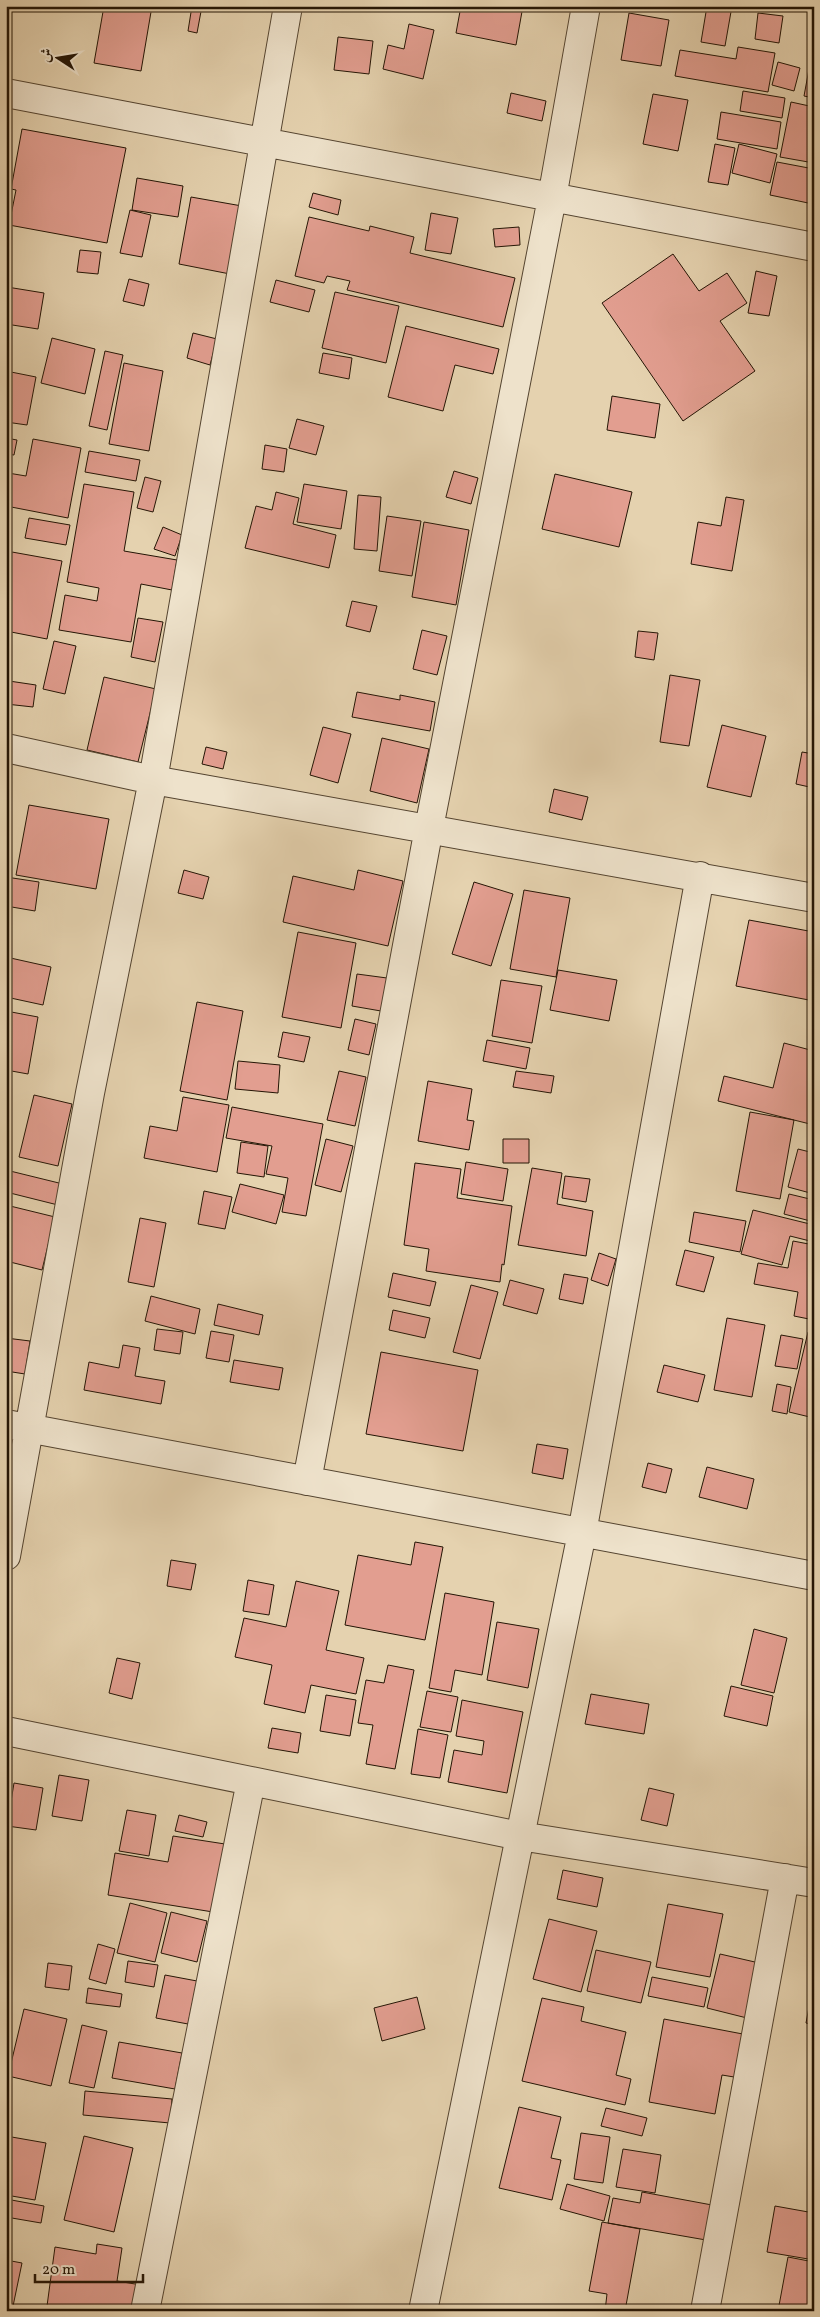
<svg xmlns="http://www.w3.org/2000/svg" width="820" height="2317" font-family="Vollkorn,Amiri,serif">
	<style>
		.building { fill: #e29e90; stroke: #241505 }
		.lines { fill: none; stroke-linecap: round; stroke-linejoin: round }
		.minor-casing { stroke: #544430; stroke-width: 30 }
		.minor { stroke: #eee2cb; stroke-width: 28 }
	</style>
	<rect width="100%" height="100%" fill="#e5d2af"/>
	<filter id="stains"><feTurbulence type="fractalNoise" baseFrequency=".004" numOctaves="4"/><feColorMatrix values="0 0 0 0 .2 0 0 0 0 .09 0 0 0 0 .02 0 0 0 .5 -.17"/></filter>
	<radialGradient id="worn" r=".72"><stop offset=".6" stop-color="#630" stop-opacity="0"/><stop offset="1" stop-color="#630" stop-opacity=".3"/></radialGradient>
	<!-- building -->
	<path class="building" d="M104,6h48l-11,65 -47,-8z
		M192,6h10l-5,27 -9,-2z
		M461,6h62l-7,39 -60,-12z
		M707,6h25l-7,40 -24,-4z
		M629,13l40,7 -8,46 -40,-6z
		M758,13l25,3 -4,27 -24,-4z
		M409,24l25,6 -11,49 -40,-10 5,-24 16,4z
		M338,37l35,4 -4,33 -35,-4z
		M814,42v56l-10,-2z
		M738,47l37,6 -7,39 -93,-16 5,-26 56,9z
		M778,62l22,6 -6,23 -22,-6z
		M743,91l42,7 -3,20 -42,-7z
		M511,93l35,8 -4,20 -35,-8z
		M653,94l35,6 -10,51 -35,-7z
		M791,102l23,5v56l-34,-6z
		M721,112l60,10 -4,27 -60,-10z
		M22,129l104,19 -19,95 -98,-18 7,-35 -5,-1z
		M715,144l20,4 -7,37 -20,-3z
		M739,144l38,10 -7,29 -38,-10z
		M777,162l37,7 -1,35 -43,-9z
		M137,178l46,8 -5,31 -46,-7z
		M313,193l28,7 -3,15 -29,-8z
		M191,197l51,9 -12,68 -51,-10z
		M130,210l21,5 -9,42 -22,-4z
		M431,213l27,5 -7,36 -26,-4z
		M309,217l60,14 1,-5 44,11 -4,16 105,25 -12,49 -156,-37 3,-9 -23,-5 -3,7 -29,-7z
		M519,227l1,18 -25,2 -2,-18z
		M80,250l21,2 -3,22 -21,-2z
		M673,254l26,37 28,-18 20,30 -27,18 35,50 -72,50 -81,-118z
		M756,271l21,5 -8,40 -21,-3z
		M129,279l20,5 -5,22 -21,-5z
		M276,280l39,10 -6,22 -39,-10z
		M7,287l37,6 -6,36 -32,-5z
		M335,292l64,14 -13,57 -64,-15z
		M406,326l93,23 -6,25 -38,-9 -12,46 -55,-14z
		M193,333l24,6 -7,26 -23,-7z
		M52,338l43,11 -10,45 -44,-11z
		M105,351l18,4 -16,75 -18,-4z
		M323,353l29,5 -3,21 -30,-6z
		M124,363l39,8 -14,80 -40,-7z
		M6,371l30,6 -9,48 -21,-3z
		M612,396l48,8 -5,34 -48,-8z
		M297,419l27,7 -8,29 -27,-7z
		M6,438l11,2 -3,15 -8,-1z
		M33,439l48,9 -13,70 -62,-12 2,-33 18,3z
		M265,445l22,4 -3,23 -22,-3z
		M89,451l51,9 -4,21 -51,-9z
		M454,471l24,7 -7,26 -25,-7z
		M555,474l77,18 -13,55 -77,-18z
		M145,477l16,4 -8,31 -16,-4z
		M84,484l50,8 -10,59 53,9 -5,30 -31,-6 -10,58 -72,-12 6,-35 32,6 2,-13 -32,-6z
		M304,484l43,7 -6,38 -44,-7z
		M276,492l23,6 -6,26 43,11 -7,33 -84,-20 11,-42 16,4z
		M358,495l23,2 -4,54 -23,-2z
		M726,497l18,3 -12,71 -41,-7 7,-42 23,4z
		M387,516l34,5 -9,55 -33,-5z
		M29,518l41,7 -4,20 -41,-7z
		M424,522l45,8 -13,75 -44,-8z
		M163,527l19,8 -7,21 -21,-7z
		M12,552l50,9 -15,78 -41,-8v-49z
		M352,601l25,5 -7,26 -24,-6z
		M138,618l25,4 -8,40 -24,-5z
		M422,630l25,6 -10,39 -24,-6z
		M638,631l20,2 -4,27 -19,-3z
		M54,641l22,5 -11,48 -22,-5z
		M670,675l30,5 -11,66 -29,-4z
		M104,677l52,12 -18,73 -51,-12z
		M9,681l27,4 -3,22 -27,-3z
		M357,692l43,8v-5l35,7 -5,29 -78,-14z
		M722,725l44,11 -15,61 -44,-10z
		M323,727l28,7 -13,49 -28,-8z
		M382,738l47,11 -12,54 -47,-12z
		M206,747l21,5 -4,17 -21,-5z
		M802,752l12,2v34l-18,-4z
		M554,789l34,8 -6,23 -33,-8z
		M29,805l80,14 -13,70 -80,-14z
		M184,870l25,7 -6,22 -25,-6z
		M358,870l45,11 -15,65 -105,-24 10,-46 61,14z
		M6,877l33,5 -4,29 -29,-5z
		M474,882l39,12 -22,72 -39,-12z
		M524,890l46,8 -14,79 -46,-8z
		M749,920l65,12v69l-78,-15z
		M298,932l58,11 -15,85 -59,-11z
		M6,957l45,10 -8,38 -37,-8z
		M558,970l59,10 -8,41 -59,-11z
		M357,974l30,4 -6,33 -29,-5z
		M501,980l41,6 -10,57 -40,-7z
		M197,1002l46,9 -16,89 -47,-9z
		M6,1011l32,6 -10,57 -22,-4z
		M355,1019l21,5 -7,31 -21,-5z
		M283,1032l27,5 -6,25 -26,-5z
		M487,1040l43,8 -4,21 -43,-8z
		M784,1043l30,8v74l-96,-24 6,-25 49,12z
		M238,1061l42,4 -2,28 -43,-4z
		M339,1071l27,6 -11,49 -28,-6z
		M516,1071l38,5 -3,17 -38,-6z
		M428,1081l44,8 -5,31 7,1 -5,29 -51,-9z
		M34,1095l38,9 -14,62 -39,-9z
		M183,1097l46,8 -12,67 -73,-14 6,-32 27,5z
		M232,1107l91,17 -17,92 -24,-4 6,-34 -22,-4 6,-28 -46,-8z
		M750,1112l44,8 -14,79 -44,-8z
		M326,1139l27,7 -12,46 -26,-7z
		M503,1139h26v24h-26z
		M241,1142l27,4 -4,31 -27,-4z
		M798,1149l16,4v41l-26,-7z
		M466,1162l42,7 -5,32 -42,-7z
		M415,1163l46,6 -4,29 55,8 -8,59 -2,-1 -2,18 -74,-11 3,-22 -25,-4z
		M532,1168l30,5 -5,31 36,7 -7,45 -68,-11z
		M6,1170l57,14 -5,21 -52,-13z
		M565,1176l25,3 -4,23 -24,-4z
		M240,1184l44,11 -8,29 -44,-12z
		M204,1191l28,6 -7,32 -27,-5z
		M789,1194l25,6v22l-30,-8z
		M6,1205l49,12 -13,53 -36,-9z
		M753,1210l61,15v17l-24,-6 -8,29 -41,-11z
		M694,1212l52,9 -6,31 -51,-10z
		M140,1218l26,5 -12,64 -26,-5z
		M793,1241l21,4v75l-20,-4 4,-24 -44,-8 4,-21 30,5z
		M685,1250l29,7 -10,35 -28,-7z
		M599,1253l17,6 -8,27 -17,-6z
		M393,1273l43,9 -6,24 -42,-9z
		M564,1274l24,4 -5,26 -24,-5z
		M510,1280l34,9 -7,25 -34,-9z
		M471,1285l27,7 -18,67 -27,-7z
		M151,1296l49,13 -5,25 -50,-13z
		M218,1304l45,11 -4,20 -45,-10z
		M393,1310l37,8 -5,20 -36,-8z
		M727,1318l38,7 -13,72 -38,-7z
		M157,1329l26,3 -3,22 -26,-4z
		M211,1331l23,4 -5,27 -23,-4z
		M808,1332l6,1v85l-25,-6z
		M781,1335l22,4 -6,30 -22,-3z
		M6,1338l24,3 -5,33 -19,-3z
		M123,1345l17,3 -5,28 30,5 -4,23 -77,-14 5,-28 30,6z
		M381,1352l97,18 -15,81 -97,-17z
		M234,1360l49,8 -4,22 -49,-8z
		M664,1365l41,10 -7,27 -41,-10z
		M777,1384l14,3 -4,27 -15,-3z
		M537,1444l31,5 -5,30 -31,-6z
		M648,1463l24,6 -6,24 -24,-6z
		M707,1467l47,12 -7,30 -48,-12z
		M415,1542l28,5 -18,93 -80,-15 13,-70 53,10z
		M171,1560l25,4 -5,26 -24,-4z
		M248,1580l26,5 -5,30 -26,-4z
		M296,1581l43,10 -13,59 38,8 -8,36 -45,-9 -6,28 -41,-9 8,-39 -37,-8 9,-39 42,9z
		M445,1593l49,9 -12,73 -27,-5 -4,22 -22,-4z
		M497,1622l42,7 -11,59 -41,-8z
		M754,1629l33,9 -13,55 -33,-8z
		M117,1658l23,5 -8,36 -23,-6z
		M388,1665l26,5 -19,99 -29,-5 7,-39 -15,-2 8,-43 18,3z
		M731,1686l42,10 -6,30 -43,-10z
		M427,1691l31,6 -7,35 -31,-5z
		M591,1694l58,10 -5,30 -59,-10z
		M326,1695l30,5 -6,36 -30,-5z
		M462,1700l61,12 -16,81 -59,-11 6,-32 28,5 2,-14 -28,-5z
		M272,1728l29,5 -3,20 -30,-5z
		M418,1729l30,6 -8,43 -29,-4z
		M59,1775l30,5 -7,41 -30,-5z
		M14,1783l29,5 -7,42 -29,-4z
		M649,1788l25,6 -7,32 -26,-6z
		M127,1810l29,5 -7,41 -30,-5z
		M179,1815l28,7 -4,15 -28,-6z
		M173,1836l52,8 -12,68 -105,-17 7,-42 53,9z
		M563,1870l40,8 -6,29 -40,-8z
		M130,1903l37,10 -12,49 -38,-9z
		M668,1904l55,10 -13,63 -54,-10z
		M171,1912l36,9 -10,41 -36,-9z
		M549,1919l48,12 -16,61 -48,-13z
		M98,1944l17,5 -9,35 -17,-5z
		M596,1950l55,12 -10,41 -54,-12z
		M720,1954l48,11 -13,55 -48,-12z
		M128,1961l30,4 -4,22 -29,-5z
		M48,1963l24,3 -3,24 -24,-3z
		M165,1975l32,6 -9,43 -32,-6z
		M652,1977l56,11 -4,19 -56,-11z
		M814,1980v45l-8,-2z
		M88,1988l34,6 -2,13 -34,-4z
		M417,1997l8,32 -43,12 -8,-33z
		M542,1998l42,9 -3,14 45,11 -10,43 15,4 -6,26 -103,-24z
		M24,2009l43,10 -16,67 -43,-10z
		M664,2019l84,16 -8,43 -18,-3 -7,39 -66,-12z
		M82,2025l25,6 -13,57 -25,-5z
		M119,2042l63,11 -7,36 -63,-11z
		M85,2091l87,8 -2,24 -87,-8z
		M519,2107l42,10 -10,41 10,2 -9,40 -53,-12z
		M606,2108l41,10 -5,18 -41,-10z
		M581,2133l29,4 -7,46 -29,-4z
		M6,2136l40,7 -11,57 -29,-5z
		M84,2136l49,12 -19,84 -50,-12z
		M623,2149l38,6 -6,38 -39,-6z
		M567,2184l43,12 -6,25 -44,-12z
		M642,2192l70,13 -6,35 -98,-17 5,-25 27,5z
		M6,2199l38,7 -3,17 -35,-6z
		M775,2206l39,7 -4,26h4v21l-47,-8z
		M602,2222l38,7 -15,82h-20l2,-17 -18,-3z
		M97,2244l25,4 -5,33 24,4 -4,26h-57l-33,-5 8,-59 41,7z
		M788,2257l26,5v49h-36z
		M6,2260l16,3 -10,48h-6z"/>
	<g class="lines">
		<defs>
			<path id="minor" d="M6,93l808,154
				M6,748l147,32 661,118
				M6,1424l808,152
				M307,1481l122,-653 123,-630 34,-192
				M6,1556l84,-463 63,-313 135,-774
				M6,1731l514,105 294,47
				M145,2311l106,-530
				M423,2311l159,-778 118,-657
				M705,2311l80,-433"/>
		</defs>
		<!-- minor casing -->
		<use href="#minor" class="minor-casing"/>
		<!-- minor -->
		<use href="#minor" class="minor"/>
	</g>
	<!-- margin -->
	<rect width="820" height="2317" fill="none" stroke="#e5d2af" stroke-width="25"/>
	<rect x="8" y="8" width="805" height="2302" fill="none" stroke="#241505" stroke-width="2.5"/>
	<rect x="12" y="12" width="795" height="2292" fill="none" stroke="#241505"/>
	<!-- north arrow -->
	<g transform="translate(58 58) rotate(282)" stroke="#eee2cb" stroke-width="4" paint-order="stroke">
	<path d="M0-4L9 19L0 12L-9 19Z" fill="#241505"/>
	<text y="-8" font-size="14" font-weight="bold" text-anchor="middle" fill="#241505">ش</text>
	</g>
	<!-- scale -->
	<path d="M35 2274v8h108v-8" fill="none" stroke="#241505" stroke-width="2.5"/>
	<text x="42" y="2274" font-size="15" fill="#241505" stroke="#eee2cb" stroke-width="4" paint-order="stroke">20 m</text>
	<rect width="100%" height="100%" filter="url(#stains)"/>
	<rect width="100%" height="100%" fill="url(#worn)"/>
</svg>
